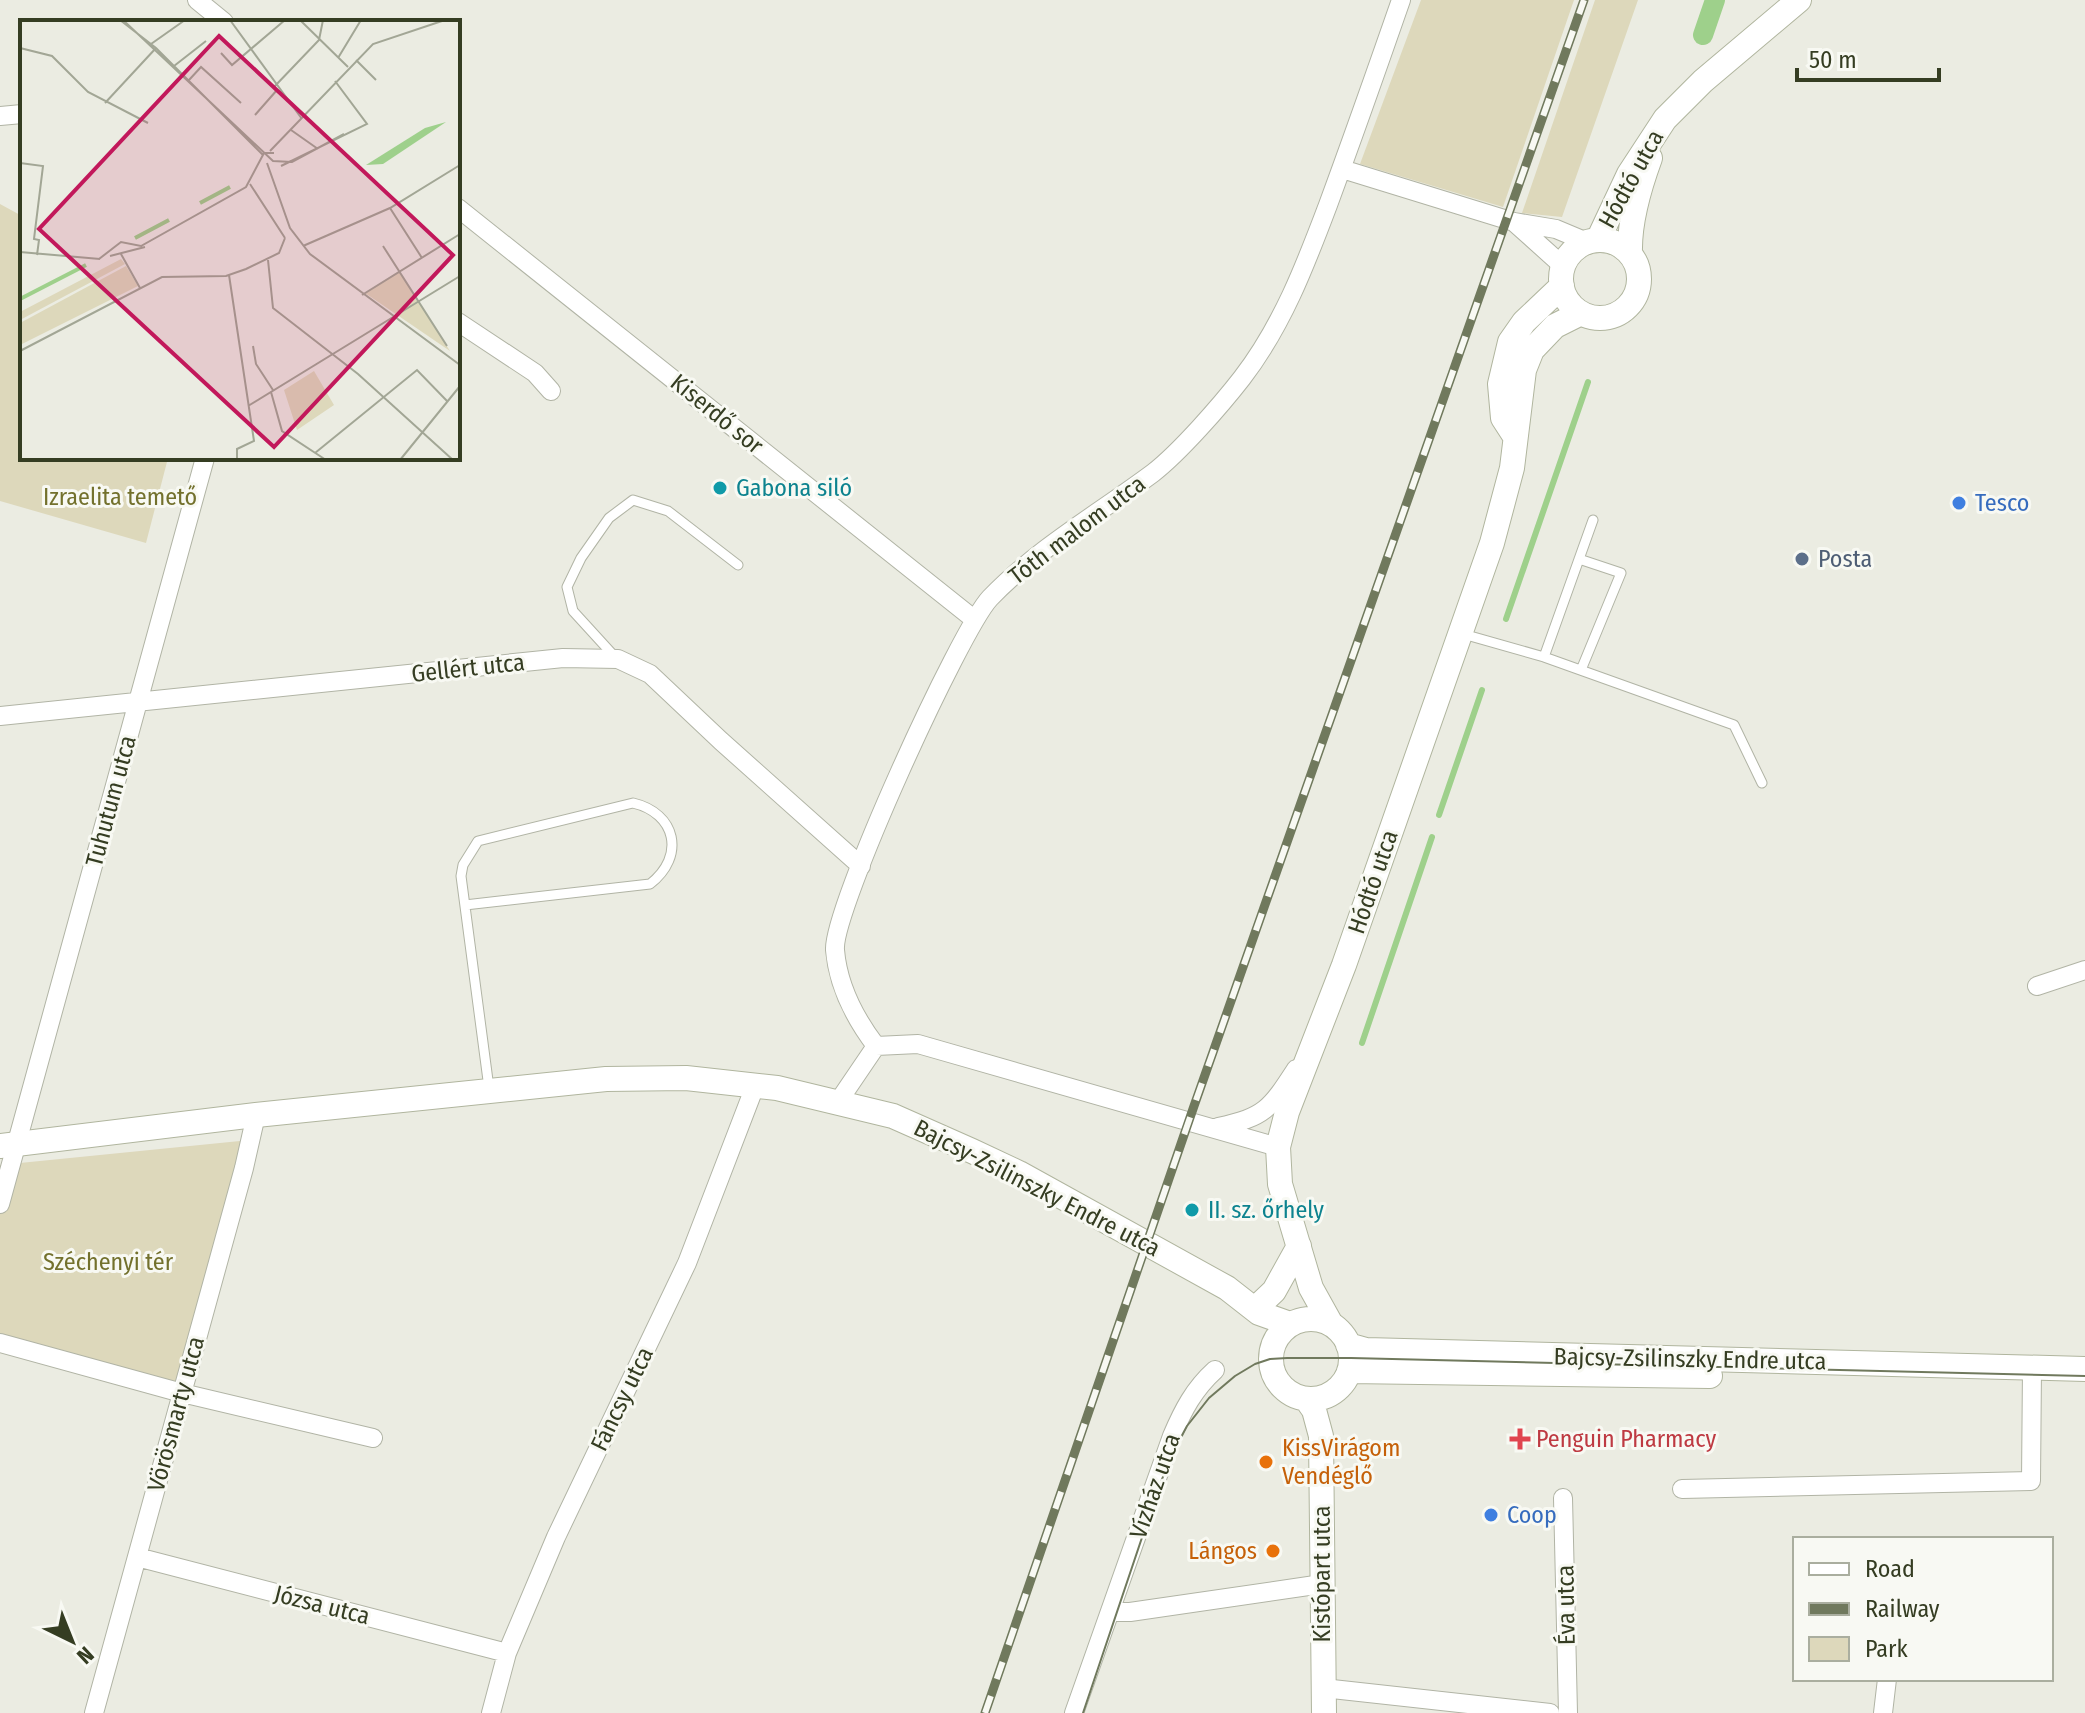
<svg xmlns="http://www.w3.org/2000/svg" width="2085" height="1713" font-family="'Fira Sans Condensed',sans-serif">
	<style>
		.green { fill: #ddd8bb }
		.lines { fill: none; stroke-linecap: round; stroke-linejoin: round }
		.stream { stroke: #9ed08b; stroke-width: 6 }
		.canal { stroke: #9ed08b; stroke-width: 20 }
		.lane-casing { stroke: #b1b4a5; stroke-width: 11 }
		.street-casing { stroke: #b1b4a5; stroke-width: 20 }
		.secondary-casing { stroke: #b0b59e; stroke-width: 26 }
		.lane { stroke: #fff; stroke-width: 9 }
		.street { stroke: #fff; stroke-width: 18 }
		.secondary { stroke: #fff; stroke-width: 24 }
		.tram { stroke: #70795d; stroke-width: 2 }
		.rail-casing { stroke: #70795d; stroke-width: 9 }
		.rail { stroke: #f8f9f3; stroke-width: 6; stroke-dasharray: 18; stroke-linecap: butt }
		.culture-dot { fill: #0f9aa8; stroke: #f8f9f3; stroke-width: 3 }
		.shop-dot { fill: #3f7fe0; stroke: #f8f9f3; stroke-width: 3 }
		.service-dot { fill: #5c6f8a; stroke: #f8f9f3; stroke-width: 3 }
		.health-dot { fill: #e0444e; stroke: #f8f9f3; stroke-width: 3 }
		.food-dot { fill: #e8710a; stroke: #f8f9f3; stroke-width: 3 }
		.labels { text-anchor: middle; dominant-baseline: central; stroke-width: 6; stroke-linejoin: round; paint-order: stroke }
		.street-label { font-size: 24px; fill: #353d22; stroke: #f8f9f3 }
		.culture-label { font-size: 24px; fill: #0d838f; stroke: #f8f9f3; text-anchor: start }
		.park-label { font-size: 24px; fill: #73712d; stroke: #f8f9f3 }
		.shop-label { font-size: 24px; fill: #366cbe; stroke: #f8f9f3; text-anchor: start }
		.service-label { font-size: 24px; fill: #4e5e75; stroke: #f8f9f3; text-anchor: start }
		.health-label { font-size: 24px; fill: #be3a42; stroke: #f8f9f3; text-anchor: start }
		.food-label { font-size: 24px; fill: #c56008; stroke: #f8f9f3; text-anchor: start }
		.inset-river { fill: none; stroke: #9ed08b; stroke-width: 4 }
		.inset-road { fill: none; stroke: #a2a695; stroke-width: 2 }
		.view { fill: #c2185b; fill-opacity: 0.15; stroke: #c2185b; stroke-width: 4 }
		.inset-edge { fill: none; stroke: #353d22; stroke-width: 4 }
	</style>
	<rect width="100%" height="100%" fill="#ebece2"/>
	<!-- green -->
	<path class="green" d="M1421,0h153l-71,207 -143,-43z
		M1595,0h43l-76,217 -40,-4z
		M0,204l22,12v242h146l-22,85 -146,-42z
		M250,1140l-68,253 -182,-50v-178z"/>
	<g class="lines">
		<!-- stream -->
		<path class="stream" d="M1506,619l82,-237
			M1439,815l43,-125
			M1362,1043l70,-206"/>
		<!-- canal -->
		<path class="canal" d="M1703,35l12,-35"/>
		<defs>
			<path id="lane" d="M1579,559l42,14 -40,97
				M1463,634l81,23 190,68 28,58
				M615,657l-42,-46 -6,-24 14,-29 28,-40 24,-18 35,11 70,54
				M1544,657l49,-137
				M465,905l185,-21c36,-28 26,-71 -17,-81l-155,38 -15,24 -2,11 28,212"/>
			<path id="street" d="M197,0l27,22
				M0,116l22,-2
				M1342,169l172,53 42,7 31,13
				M458,208l517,412
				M1514,222l49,44
				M458,322l77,51 16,18
				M0,716l563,-58 55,1 32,15 71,67 140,125
				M2037,986l48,-16
				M876,1046c-22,-29 -38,-60 -41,-96 -3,-40 125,-320 155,-352 48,-50 108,-84 163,-125 27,-21 68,-68 89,-95 40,-52 63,-112 86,-173 25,-68 49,-136 73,-205
				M876,1046l42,-2 360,103
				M838,1102l38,-56
				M1218,1127c47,-10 52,-18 78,-58
				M0,1204l205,-746
				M0,1343l182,50 191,45
				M1682,1489l349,-8 1,-113
				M1563,1498l5,215
				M137,1557l370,96
				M1111,1612h19l192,-28
				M1323,1688l227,25
				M94,1713l150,-545 12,-53
				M491,1713l16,-60 49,-116 131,-274 68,-177
				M1074,1713l98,-277c11,-26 22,-47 43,-66
				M1883,1713l4,-34"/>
			<path id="secondary" d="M1561 279a39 39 0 1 1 78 0a39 39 0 1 1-78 0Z
				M1598,240l31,-66 36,-55 38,-38 96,-81
				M1630,253c-1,-32 9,-65 20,-95
				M1514,435l-11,-17 -3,-34 10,-42 14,-20 38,-36
				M0,1146l256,-31 350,-36 80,-1 91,10 116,28 79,35 47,22 208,115 32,25 31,11
				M1255,1309l19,-18 25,-45
				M1271 1359a40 40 0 1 1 80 0a40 40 0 1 1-80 0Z
				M1331,1324l-20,-36 -31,-104 -2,-37 9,-35 57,-147 148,-422 20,-75 12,-98 8,-20 23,-24 26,-13
				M1348,1345l18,5 719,19
				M1349,1371l361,5
				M1307,1400l7,10 7,26 3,277"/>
		</defs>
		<!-- lane casing -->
		<use href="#lane" class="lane-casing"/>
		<!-- street casing -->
		<use href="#street" class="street-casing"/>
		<!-- secondary casing -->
		<use href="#secondary" class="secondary-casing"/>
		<!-- lane -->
		<use href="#lane" class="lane"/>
		<!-- street -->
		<use href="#street" class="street"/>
		<!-- secondary -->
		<use href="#secondary" class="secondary"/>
		<!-- tram -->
		<path class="tram" d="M1083,1713l76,-226 12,-31 16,-30 22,-28 26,-22 20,-12 15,-5 17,-1h64l734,18"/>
		<defs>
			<path id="rail" d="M985,1713l209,-607 390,-1106"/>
		</defs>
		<!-- rail casing -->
		<use href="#rail" class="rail-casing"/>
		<!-- rail -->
		<use href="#rail" class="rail"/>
	</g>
	<!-- markers -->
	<g class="culture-dot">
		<circle cx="720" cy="488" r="8"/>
		<circle cx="1192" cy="1210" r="8"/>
	</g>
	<g class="shop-dot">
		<circle cx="1959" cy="503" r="8"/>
		<circle cx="1491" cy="1515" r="8"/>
	</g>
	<circle class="service-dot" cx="1802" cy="559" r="8"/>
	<path class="health-dot" d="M1516 1427h8v8h8v8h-8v8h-8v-8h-8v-8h8z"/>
	<g class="food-dot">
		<circle cx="1266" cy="1462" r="8"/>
		<circle cx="1273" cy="1551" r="8"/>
	</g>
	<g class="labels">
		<!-- street labels -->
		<g class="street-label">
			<text transform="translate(1631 179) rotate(-61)">Hódtó utca</text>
			<text transform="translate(717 414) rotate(39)">Kiserdő sor</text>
			<text transform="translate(1077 530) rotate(-37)">Tóth malom utca</text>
			<text transform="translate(468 668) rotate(-6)">Gellért utca</text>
			<text transform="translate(111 801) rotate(-75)">Tuhutum utca</text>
			<text transform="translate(1373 882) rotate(-71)">Hódtó utca</text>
			<text transform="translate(1037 1188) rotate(27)">Bajcsy-Zsilinszky Endre utca</text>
			<text transform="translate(1690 1359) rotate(1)">Bajcsy-Zsilinszky Endre utca</text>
			<text transform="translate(622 1399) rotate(-64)">Fáncsy utca</text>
			<text transform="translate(176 1414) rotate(-75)">Vörösmarty utca</text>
			<text transform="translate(1155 1486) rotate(-71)">Vízház utca</text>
			<text transform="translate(1322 1574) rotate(-90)">Kistópart utca</text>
			<text transform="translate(322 1605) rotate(14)">Józsa utca</text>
			<text transform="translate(1566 1605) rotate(-91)">Éva utca</text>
		</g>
		<!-- culture labels -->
		<g class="culture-label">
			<text x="736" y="488">Gabona siló</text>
			<text x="1208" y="1210">II. sz. őrhely</text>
		</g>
		<!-- park labels -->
		<g class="park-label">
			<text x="120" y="497">Izraelita temető</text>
			<text x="108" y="1262">Széchenyi tér</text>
		</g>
		<!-- shop labels -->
		<g class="shop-label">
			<text x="1975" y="503">Tesco</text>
			<text x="1507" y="1515">Coop</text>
		</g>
		<!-- service labels -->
		<g class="service-label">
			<text x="1818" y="559">Posta</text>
		</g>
		<!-- health labels -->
		<g class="health-label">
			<text x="1536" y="1439">Penguin Pharmacy</text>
		</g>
		<!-- food labels -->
		<g class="food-label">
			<text x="1282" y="1448">KissVirágom<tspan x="1282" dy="28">Vendéglő</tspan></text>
			<text x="1257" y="1551" text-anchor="end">Lángos</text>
		</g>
	</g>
	<!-- overview -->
	<g transform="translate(20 20)">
		<rect width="440" height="440" fill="#ebece2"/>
		<path d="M101,239l4,5 -105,56v-8zM106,246l12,20 -118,59v-22zM379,251l19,30 32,50 -85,-58zM294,351l20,34 -37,25 -13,-40z" fill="#ddd8bb"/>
		<path d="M426,102l-63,42 -17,1 59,-37z" fill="#9ed08b"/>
		<path class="inset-river" d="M180,183l30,-16M115,218l34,-18M0,279l66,-34"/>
		<path class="inset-road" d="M100,0l36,28 107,107M103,0l150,141 19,1 52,-28M210,0l72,99M280,0l48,47M131,24l34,-24M0,28l32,8 36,36 60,31M201,33l11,12 53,-45M318,38l23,-38M336,40l20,20M154,46l32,-25M169,60l12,-13 40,36M254,67l45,-47 4,-20M85,83l51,-55M235,95l22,-25M271,110l27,19M250,131l103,-107 72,-24M0,143l23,3 -9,73 5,1 -2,15M247,143l23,65 20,26 150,111M261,146l86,-42 -32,-43M230,164l35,54M370,188l32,50M283,226l87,-38 70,-43M363,226l64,100M0,232l80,7M101,234l19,34M90,236l35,-9M79,239l22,-17 20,4 105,-59 18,-34h10M248,240l5,48 85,66 95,86M209,255l25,166 -17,8v11M342,275l98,-61M233,326l3,18 17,26M0,331l142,-74 64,-1 20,-7 33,-16 6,-15M251,372l11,39 44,29M228,386l212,-130M295,433l102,-83 31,32M380,440l60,-74"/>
		<path class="view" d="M199,16l234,219 -179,192 -235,-218z"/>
		<rect width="440" height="440" class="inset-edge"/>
	</g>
	<!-- legend -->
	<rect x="1793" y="1537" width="260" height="144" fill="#f8f9f3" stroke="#aaae9f" stroke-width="2"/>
	<rect x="1809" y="1563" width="40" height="12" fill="#ffffff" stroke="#aaae9f" stroke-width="2"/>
	<text x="1865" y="1577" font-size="24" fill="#353d22">Road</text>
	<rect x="1809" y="1603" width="40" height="12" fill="#70795d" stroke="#aaae9f" stroke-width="2"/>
	<text x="1865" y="1617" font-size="24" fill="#353d22">Railway</text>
	<rect x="1809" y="1637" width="40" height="24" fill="#ddd8bb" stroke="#aaae9f" stroke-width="2"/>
	<text x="1865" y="1657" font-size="24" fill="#353d22">Park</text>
	<!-- north arrow -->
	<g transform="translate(72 1641) rotate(137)" stroke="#f8f9f3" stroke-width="6" paint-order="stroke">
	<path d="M0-6L14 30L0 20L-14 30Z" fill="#353d22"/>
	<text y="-12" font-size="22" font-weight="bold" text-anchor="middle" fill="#353d22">N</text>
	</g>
	<!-- scale -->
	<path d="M1797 68v12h142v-12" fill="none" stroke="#353d22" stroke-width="4"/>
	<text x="1809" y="68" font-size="24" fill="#353d22" stroke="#f8f9f3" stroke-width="6" paint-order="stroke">50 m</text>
</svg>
